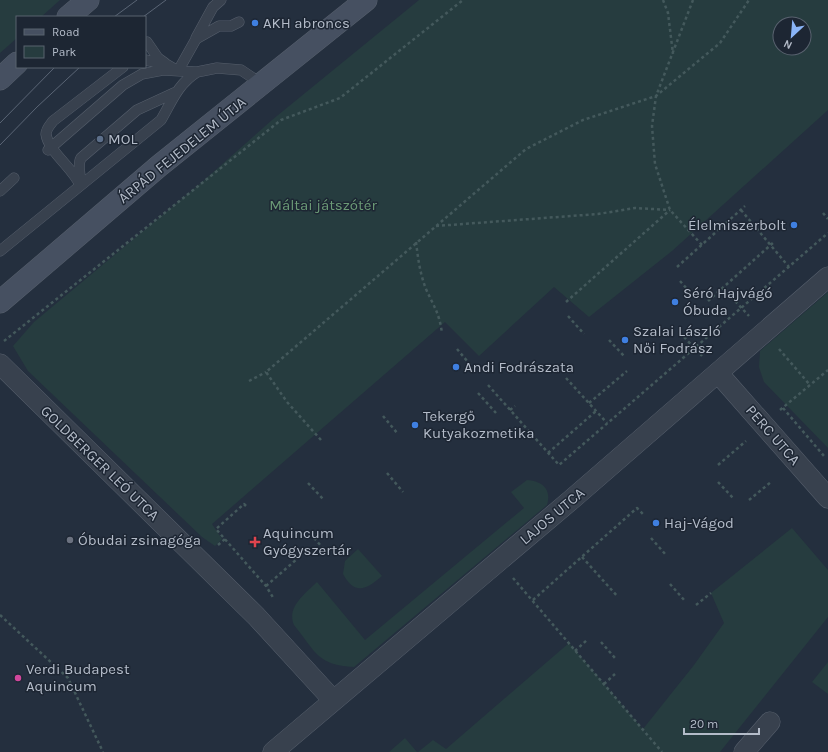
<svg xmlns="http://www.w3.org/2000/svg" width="828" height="752" font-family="Karla,sans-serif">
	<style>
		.green { fill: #263c3f; fill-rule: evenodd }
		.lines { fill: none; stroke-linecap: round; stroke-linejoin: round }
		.lane-casing { stroke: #565f6c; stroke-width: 11 }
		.street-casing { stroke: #565f6c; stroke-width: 21 }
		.secondary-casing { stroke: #565f6c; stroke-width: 23 }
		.path { stroke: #44595c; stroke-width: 2.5; stroke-dasharray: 3 3; stroke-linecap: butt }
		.lane { stroke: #38414e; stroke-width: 10 }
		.street { stroke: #38414e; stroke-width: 20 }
		.secondary { stroke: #465061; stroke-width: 22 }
		.tram { stroke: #5a6575; stroke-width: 1 }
		.shop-dot { fill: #3f7fe0; stroke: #1d2633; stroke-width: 1.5 }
		.service-dot { fill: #5c6f8a; stroke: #1d2633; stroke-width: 1.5 }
		.worship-dot { fill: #6b7280; stroke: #1d2633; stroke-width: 1.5 }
		.health-dot { fill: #e0444e; stroke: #1d2633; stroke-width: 1.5 }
		.hotel-dot { fill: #d1479c; stroke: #1d2633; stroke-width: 1.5 }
		.labels { text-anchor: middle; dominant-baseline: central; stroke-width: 3; stroke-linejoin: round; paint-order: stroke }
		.poi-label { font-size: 15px; fill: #b4bcc9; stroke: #1d2633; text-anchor: start }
		.street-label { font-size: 15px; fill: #b4bcc9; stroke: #1d2633 }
		.park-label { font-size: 15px; fill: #6b9a76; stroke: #1d2633 }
	</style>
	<rect width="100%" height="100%" fill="#242f3e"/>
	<!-- green -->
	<path class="green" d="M0,0h60l-19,17h-24v21l-17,15z
		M419,0h409v110l-156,141 -83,66 -35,-30 -75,69 -34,-34 -233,202 10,15 -7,7 -13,-9 -174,-166 -15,-25 21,-24 167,-139 71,-63zM780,24h24v24h-24z
		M828,292v156l-64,-66 -5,-15 1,-16z
		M527,480c15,1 25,9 20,25l-193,162c-37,-2 -38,-15 -60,-42 -8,-18 12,-32 23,-43l48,58 159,-132 -13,-16z
		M792,528l36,42v47l-108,135h-302l15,-12 13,9 123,-106 83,97 -9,-11 51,-64 30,-42 -13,-30z
		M358,549l24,27c-15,13 -27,20 -39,-2l2,-13z
		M828,662v32l-16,-12z
		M405,738l12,14h-28z"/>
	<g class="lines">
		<defs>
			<path id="lane" d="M196,38l17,-31 8,-7
				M147,42l11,16 7,5
				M145,60l21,4 12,7 18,-32 23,-13h12l8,-4
				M48,150l75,-65 19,-11 21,-4 34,2 20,-4 24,2 21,14
				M80,182c1,-8 -3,-17 1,-24l56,-48 39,-18
				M80,185c-7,-17 -32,-34 -34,-51 0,-5 4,-9 7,-13l70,-54
				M0,191l14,-13
				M0,251l161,-131c11,-19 17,-36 36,-48"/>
			<path id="street" d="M0,364l256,252 77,84
				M718,373l110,125
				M273,752l298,-252 257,-223
				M744,752l26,-30"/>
			<path id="secondary" d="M68,17l20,-17
				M0,79l17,-16
				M0,302l159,-136 207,-166"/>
		</defs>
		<!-- lane casing -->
		<use href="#lane" class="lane-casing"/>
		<!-- street casing -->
		<use href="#street" class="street-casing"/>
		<!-- secondary casing -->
		<use href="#secondary" class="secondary-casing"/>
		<!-- path -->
		<path class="path" d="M663,0l5,13 5,41
			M693,0l-37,96 -4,30 3,38 15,46 32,35
			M741,210l48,57
			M823,213l5,6
			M436,226l162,-12 37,-6 35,2
			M416,242c2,16 4,32 10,47 8,18 13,23 16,44
			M677,267l68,-61
			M680,281l15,17
			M723,288l26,28
			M708,301l66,-59
			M566,302l104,-92
			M568,316l16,18
			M684,337l18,19
			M609,340l15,16
			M4,341l277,-221 59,-22 123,-98
			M457,349l16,19
			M779,349l31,36
			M566,378l41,45
			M249,381l17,-9
			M488,385l71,80 269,-232
			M478,393l18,20
			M589,403l38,-32
			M783,408l41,48
			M510,410l5,-4
			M780,410l48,-40
			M383,416l15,18
			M321,440l-34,-38 -21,-30 260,-223 57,-29 73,-24 64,-53 29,-43
			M548,453l48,-42
			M718,465l28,-24
			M387,473l16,19
			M718,482l16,17
			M308,483l16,17
			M749,500l22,-18
			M246,506l-2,-2 -28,25 50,57 8,13
			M314,538l16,18
			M651,538l15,17
			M218,545l7,-6
			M582,557l36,40
			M513,578l149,174
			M670,584l15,17
			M266,586l31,-27 -3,-4
			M533,600l104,-92 7,7
			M696,605l15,-12
			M0,615l68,63 35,74
			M601,642l14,16
			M575,651l13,-12
			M604,684l11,-10"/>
		<!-- lane -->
		<use href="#lane" class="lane"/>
		<!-- street -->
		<use href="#street" class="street"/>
		<!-- secondary -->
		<use href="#secondary" class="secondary"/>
		<!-- tram -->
		<path class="tram" d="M114,17l23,-17
			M143,17l23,-17
			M0,123l55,-56
			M0,145l37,-38 43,-40"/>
	</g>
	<!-- markers -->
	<g class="shop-dot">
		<circle cx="255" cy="23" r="4"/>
		<circle cx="794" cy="225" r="4"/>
		<circle cx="675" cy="302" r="4"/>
		<circle cx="625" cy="340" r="4"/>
		<circle cx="456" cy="367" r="4"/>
		<circle cx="415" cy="425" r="4"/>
		<circle cx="656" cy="523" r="4"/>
	</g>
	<circle class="service-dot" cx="100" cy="139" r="4"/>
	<circle class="worship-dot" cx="70" cy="540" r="4"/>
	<path class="health-dot" d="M253 536h4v4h4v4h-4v4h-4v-4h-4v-4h4z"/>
	<circle class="hotel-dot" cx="18" cy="678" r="4"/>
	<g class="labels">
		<!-- poi labels -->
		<g class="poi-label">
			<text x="263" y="23">AKH abroncs</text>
			<text x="108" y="139">MOL</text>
			<text x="786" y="225" text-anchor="end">Élelmiszerbolt</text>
			<text x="683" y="293">Séró Hajvágó<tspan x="683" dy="17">Óbuda</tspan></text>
			<text x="633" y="331">Szalai László<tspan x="633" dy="17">Női Fodrász</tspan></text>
			<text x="464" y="367">Andi Fodrászata</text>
			<text x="423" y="416">Tekergő<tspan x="423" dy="17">Kutyakozmetika</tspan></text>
			<text x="664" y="523">Haj-Vágod</text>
			<text x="263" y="533">Aquincum<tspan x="263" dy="17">Gyógyszertár</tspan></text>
			<text x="78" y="540">Óbudai zsinagóga</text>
			<text x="26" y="669">Verdi Budapest<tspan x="26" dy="17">Aquincum</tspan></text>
		</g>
		<!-- street labels -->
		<g class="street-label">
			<text transform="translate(182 150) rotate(-39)">ÁRPÁD FEJEDELEM ÚTJA</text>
			<text transform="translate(773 435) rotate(49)">PERC UTCA</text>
			<text transform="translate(100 463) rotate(44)">GOLDBERGER LEÓ UTCA</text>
			<text transform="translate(552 516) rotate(-40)">LAJOS UTCA</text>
		</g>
		<!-- park labels -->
		<g class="park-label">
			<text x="323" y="205">Máltai játszótér</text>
		</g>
	</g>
	<!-- legend -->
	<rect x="16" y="16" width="130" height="52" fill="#1d2633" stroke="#59626f"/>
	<rect x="24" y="29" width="20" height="6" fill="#465061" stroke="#59626f"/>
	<text x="52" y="36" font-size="12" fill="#b4bcc9">Road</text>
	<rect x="24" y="46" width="20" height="12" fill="#263c3f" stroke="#59626f"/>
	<text x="52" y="56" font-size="12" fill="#b4bcc9">Park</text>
	<!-- north arrow -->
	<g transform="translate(792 36) rotate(206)"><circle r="19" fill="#1d2633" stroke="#59626f"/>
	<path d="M0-3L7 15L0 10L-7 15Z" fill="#8ab4f8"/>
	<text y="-6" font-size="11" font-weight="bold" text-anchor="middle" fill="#b4bcc9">N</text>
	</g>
	<!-- scale -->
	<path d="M684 728v6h75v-6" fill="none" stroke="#b4bcc9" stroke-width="2"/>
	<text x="690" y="728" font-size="12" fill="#b4bcc9" stroke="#1d2633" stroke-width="3" paint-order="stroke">20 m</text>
</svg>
